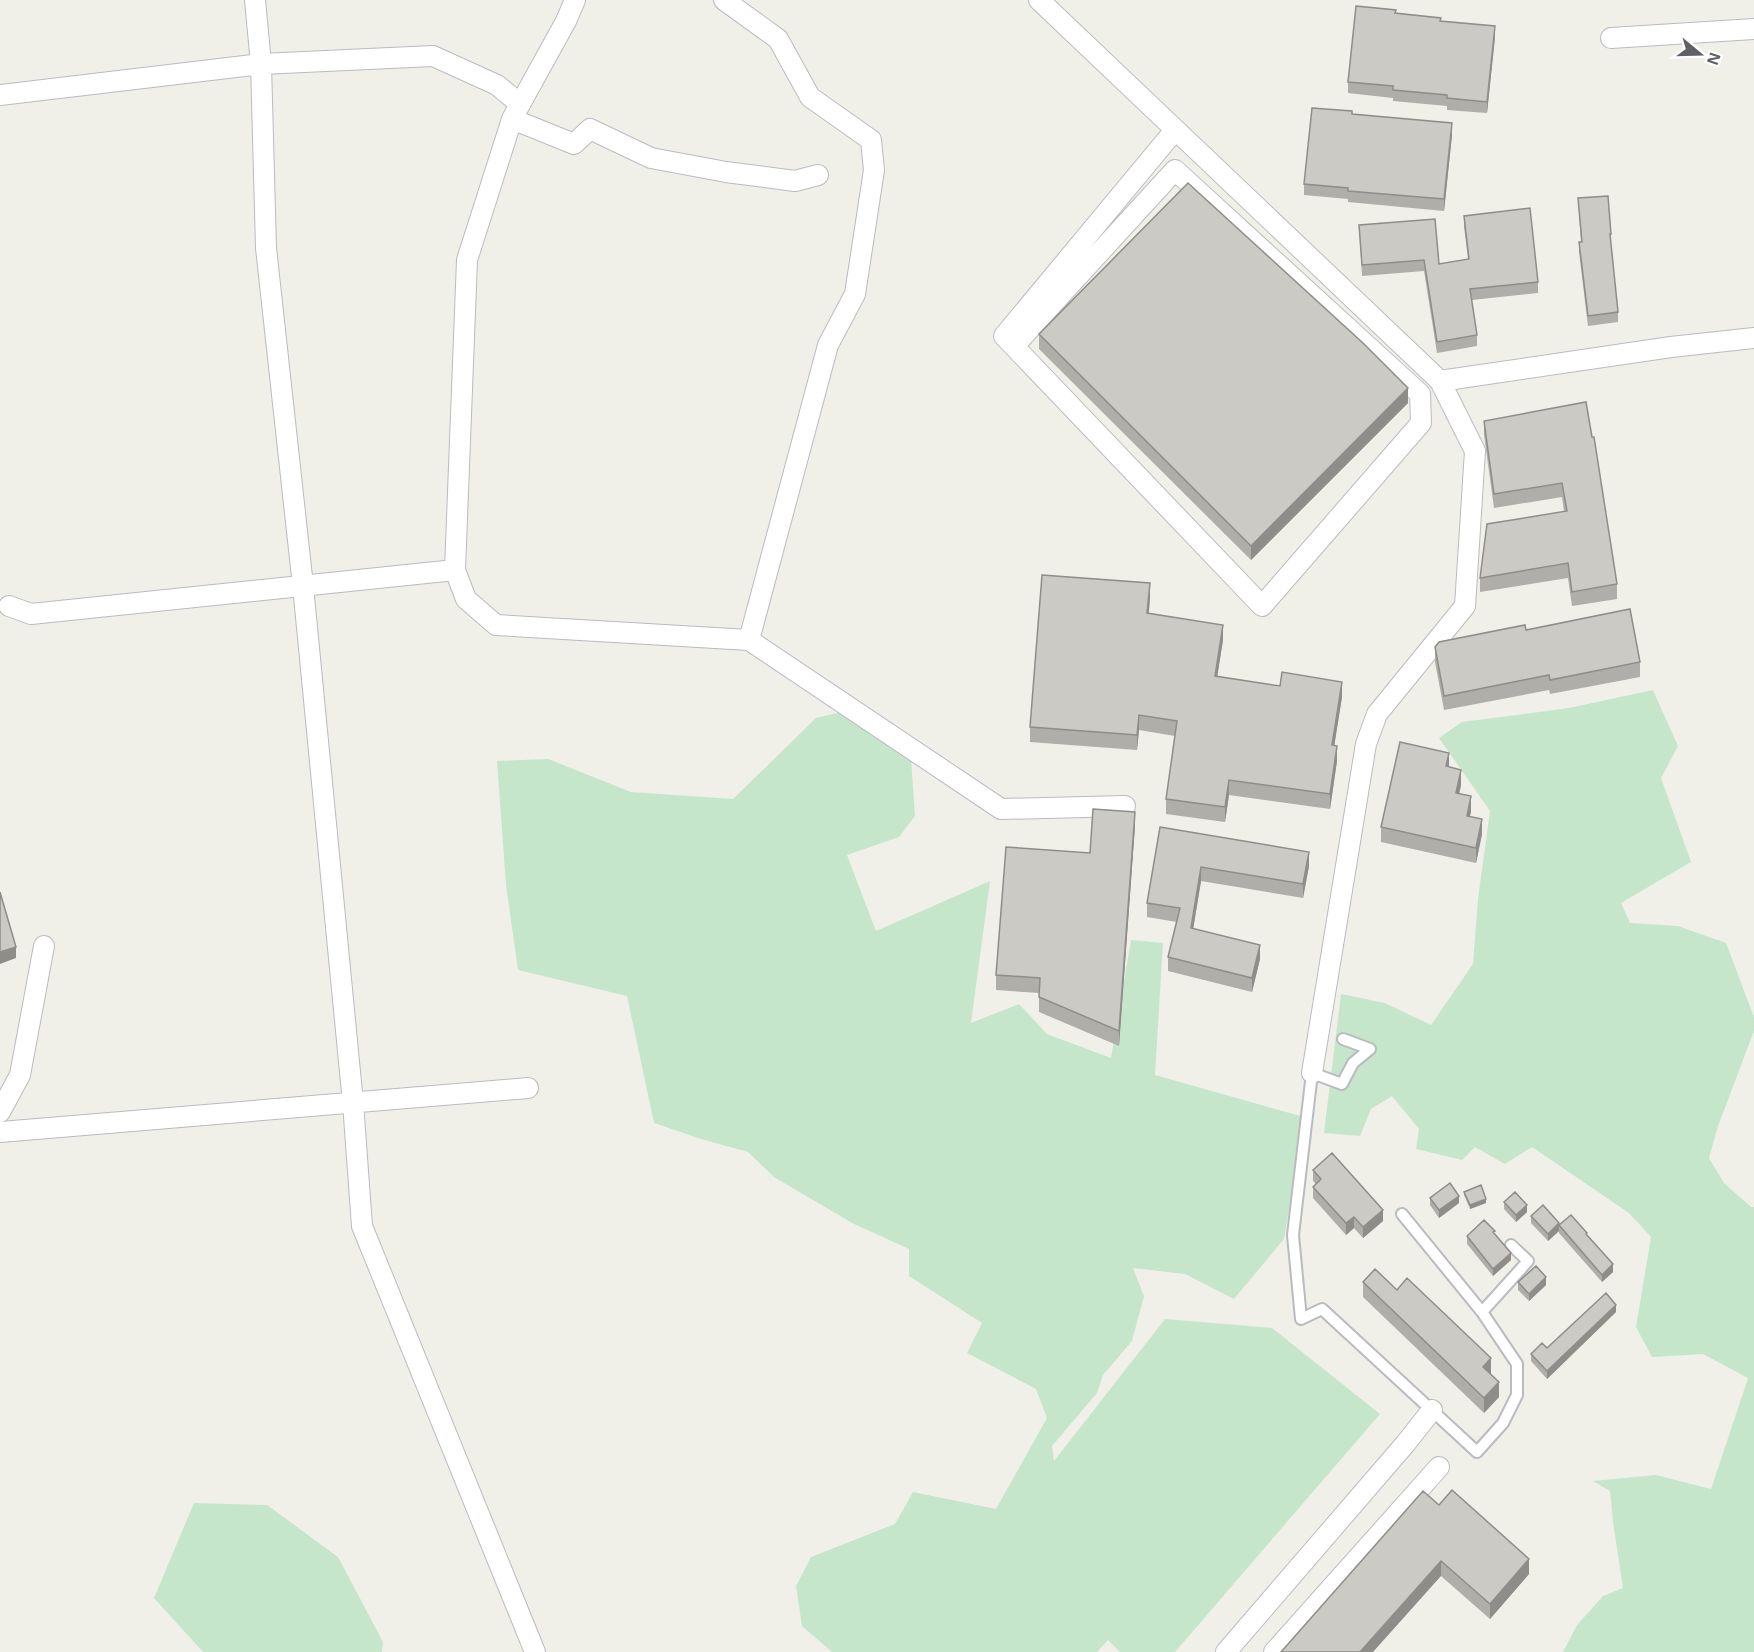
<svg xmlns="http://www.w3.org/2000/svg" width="1754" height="1652" font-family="Helvetica,sans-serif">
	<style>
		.green { fill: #c6e6cb }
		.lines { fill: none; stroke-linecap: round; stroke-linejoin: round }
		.lane-casing { stroke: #babbc0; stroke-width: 14 }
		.street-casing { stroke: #babbc0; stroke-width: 22 }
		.lane { stroke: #fff; stroke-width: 10 }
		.street { stroke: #fff; stroke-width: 20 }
		.wall { fill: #afaea9 }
		.shaded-wall { fill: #8f8d89 }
		.building { fill: #cccac4; stroke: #8f8d89; stroke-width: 1.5 }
	</style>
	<rect width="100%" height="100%" fill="#f0f0e8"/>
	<!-- green -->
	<path class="green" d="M1653,690l25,56 -17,32 30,84 -70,41 9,20 48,3 48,17 28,74v14l-36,95 -9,32 15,25 27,24h3v445h-191l14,-27 26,-29 20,-8 -10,-66 -3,-31 -17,-10 63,-6 55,14 37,-111 -45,-24 -51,3 -16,-30 15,-90 -22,-24 -97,-66 -27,17 -30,-17 -13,13 -46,-11 3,-20 -27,-33 -21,13 -11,27 -36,-3 17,-139 44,9 46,22 42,-61 5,-65 12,-88 -51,-73 23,-16 107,-14z
		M845,711l66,47 4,58 -16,21 -52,18 29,76 114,-50 -19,142 48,-19 28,30 64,24 20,-118 32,3 -8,132 149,42 -20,122 -50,60 -49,-25 -52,-6 11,28 -12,45 -29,34 -6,18 -45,53 2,15 111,-142 107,9 108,86 -205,238h-55l-12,-12 -11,12h-265l-30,-26 -6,-40 15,-29 84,-33 18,-32 83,17 51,-91 -11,-29 -69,-36 15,-30 -73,-47v-27l-57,-26 -78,-46 -26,-25 -47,-13 -47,-16 -27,-127 -109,-26 -12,-85 -9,-124 51,-2 83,33 102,7 83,-81z
		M194,1503l73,2 71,52 45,85 -1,10h-179l-49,-54z"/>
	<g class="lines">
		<defs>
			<path id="lane" d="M1343,1039l27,10 -17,14 -11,21 -30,-11 -19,162 8,84 21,-10 155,143 26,-29 14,-28v-31l-35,-52
				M1402,1214l80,98 46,-51 -17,-16"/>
			<path id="street" d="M255,0l6,64 5,184 37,338 50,517 9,123 173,426
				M575,0l-9,21 -54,98 -45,141 -12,310 11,29 30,26 253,15 79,-295 27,-51 19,-124 -3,-30 -61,-43 -32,-58 -54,-39
				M1039,0l401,381 231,-34 83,-9
				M1611,38l143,-9
				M0,95l261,-31 172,-8 64,29 23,19
				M512,119l62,25 16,-15 61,29 75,14 69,9 23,-6
				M1014,346l161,-176 245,224 1,29 -159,183 -258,-270 171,-206
				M9,606l22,8 424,-44
				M749,640l252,169 124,-3
				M1312,1073l54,-329 11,-30 88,-108 10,-155 -35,-70
				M0,1112l20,-37 24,-129
				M0,1132l528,-44
				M1226,1652l180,-209 26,-33
				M1274,1652l165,-185"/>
		</defs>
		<!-- lane casing -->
		<use href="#lane" class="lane-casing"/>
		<!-- street casing -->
		<use href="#street" class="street-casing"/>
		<!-- lane -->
		<use href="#lane" class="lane"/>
		<!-- street -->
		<use href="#street" class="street"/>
	</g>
	<!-- wall -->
	<path class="wall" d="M1396,13l45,8 54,16 -8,76 -40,-3v-4l-54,-5v-3l-45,-5v-11z
		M1352,114l100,21 -8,76 -96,-9v-3l-44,-4v-11z
		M1578,198l33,36v10l7,68v10l-30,4 -9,-74v-10h2z
		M1464,216l74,66v11l-66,7 5,35v11l-40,7 -13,-82 -62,5 -3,-51 80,39 29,-5 -4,-32z
		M1039,334l369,69 -157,157 -212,-211z
		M1586,402l31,182v15l-45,7 -4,-28 -88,14v-14l84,-67 -2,-14 -68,11 -10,-73v-14z
		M1150,598l-1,15 74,27 -6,36 125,21 -8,49 3,15 -7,48 -101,-14 -4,27 -59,-8v-15l9,-63 -36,-6 -2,20 -107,-8v-15z
		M1526,630l114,32v15l-90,17 -1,-4 -105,20 -9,-48v-15z
		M1449,767l12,18 -2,9 12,17 -1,5 12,18 -6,29 -95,-21v-15z
		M1135,826l-16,220 -80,-34v-19l-43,-3v-15z
		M1160,827l149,39 -6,32 -102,-17 -8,48 67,30 -8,33 -84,-21v-14l9,-35 -30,-5v-14z
		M1313,1170l70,51 -20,17 -9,-10 -8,7 -33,-37v-11l3,-3 -3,-3z
		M1464,1192l22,11 -16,6 -6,-14z
		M1430,1198l29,5 -20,15 -9,-13z
		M1504,1202l23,10 -11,10 -12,-13z
		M1531,1216l28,15 -11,10 -17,-18z
		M1559,1225l28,11 26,36 -11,10 -43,-49z
		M1495,1234l16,26 -18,16 -26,-32v-8z
		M1363,1282l34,8 94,83v1l8,23 -15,16 -121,-116z
		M1518,1282l28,3 -17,16 -11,-11z
		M1616,1312l-69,67 -16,-18v-7l16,-6z
		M1439,1505l90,69 -39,45 -49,-43z"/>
	<!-- shaded-wall -->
	<path class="shaded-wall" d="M1495,26v11l-8,76v-11z
		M1452,123v12l-8,76v-12z
		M1408,388v15l-157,157v-14z
		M1150,583v15l-3,30v-15z
		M1223,625v15l-8,51v-15z
		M1342,682v15l-10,63v-15z
		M1139,715v15l-2,20v-15z
		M1337,746v15l-7,48v-15z
		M1449,753v15l-3,-2z
		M1461,770v15l-5,23v-15z
		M1229,780v15l-4,27v-15z
		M1471,796v15l-4,20v-15z
		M1135,812v14l-16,220v-15z
		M1482,819v15l-6,29v-15z
		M1309,852v14l-6,32v-14z
		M1201,867v14l-10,61v-14z
		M1260,945v14l-8,33v-14z
		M16,947v11l-16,6v-12z
		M1459,1196v7l-20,15v-8z
		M1486,1199v4l-16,6v-4z
		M1527,1205v7l-11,10v-7z
		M1383,1210v11l-20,17v-11z
		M1354,1217v11l-8,7v-12z
		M1559,1223v8l-11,10v-7z
		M1511,1253v7l-18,16v-7z
		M1613,1264v8l-11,10v-7z
		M1546,1277v8l-17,16v-7z
		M1616,1305v7l-69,67v-8z
		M1491,1358v15l-8,9v-15z
		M1499,1382v15l-15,16v-15z
		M1529,1559v15l-39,45v-15z
		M1441,1561v15l-68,76h-13z"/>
	<!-- building -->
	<path class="building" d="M1356,6l40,4 -1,3 46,5 -1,3 55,5 -8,76 -40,-4v-3l-54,-5v-4l-45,-4z
		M1312,108l40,3v3l100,9 -8,76 -96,-8v-3l-44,-4z
		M1188,183l175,160 45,45 -157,158 -212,-212z
		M1608,196l3,38h-1l8,78 -30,4 -9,-74h3l-4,-44z
		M1530,208l8,74 -68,7 7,46 -40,7 -13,-82 -62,5 -3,-40 76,-6 4,45 30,-5 -5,-43z
		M1586,402l6,35h2l23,147 -45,8 -4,-29 -88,15 7,-54 80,-13 -5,-28 -68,11 -10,-73z
		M1042,575l108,8 -3,30 76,12 -8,51 65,10 2,-14 60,10 -10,63 5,1 -7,48 -101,-14 -4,27 -59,-8 11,-78 -38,-6 -2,20 -107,-8z
		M1630,609l10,53 -90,18 -1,-5 -105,21 -9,-49 4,-5 86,-17 1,5z
		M1400,742l49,11 -3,13 15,4 -5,23 15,3 -4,20 15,3 -6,29 -95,-21z
		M1093,809l42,3 -16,219 -80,-34 1,-19 -44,-3 10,-128 84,6z
		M1160,827l149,25 -6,32 -102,-17 -10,61 69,17 -8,33 -84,-21 12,-49 -33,-5z
		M0,892l16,55 -16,5z
		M1332,1153l51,57 -20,17 -9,-10 -8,6 -33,-36 8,-8 -8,-9z
		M1450,1183l9,13 -20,14 -9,-12z
		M1481,1185l5,14 -16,6 -6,-13z
		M1515,1192l12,13 -11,10 -12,-13z
		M1543,1205l16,18 -11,11 -17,-18z
		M1571,1215l16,18 -1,1 27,30 -11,11 -43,-50z
		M1484,1220l11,11 -2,1 18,21 -18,16 -26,-33z
		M1536,1266l10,11 -17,17 -11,-12z
		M1375,1269l22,21 10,-12 84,80 -8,9 16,15 -15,16 -121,-116z
		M1606,1293l10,12 -69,66 -16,-17 11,-11 5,5z
		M1452,1490l77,69 -39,45 -49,-43 -81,91h-79l142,-161 16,14z"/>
	<!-- north arrow -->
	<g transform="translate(1700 54) rotate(109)" stroke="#ffffff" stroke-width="4.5" paint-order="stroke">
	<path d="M0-4.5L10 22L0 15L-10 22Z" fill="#5f6167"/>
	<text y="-9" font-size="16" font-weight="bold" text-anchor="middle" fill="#5f6167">N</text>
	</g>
</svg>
